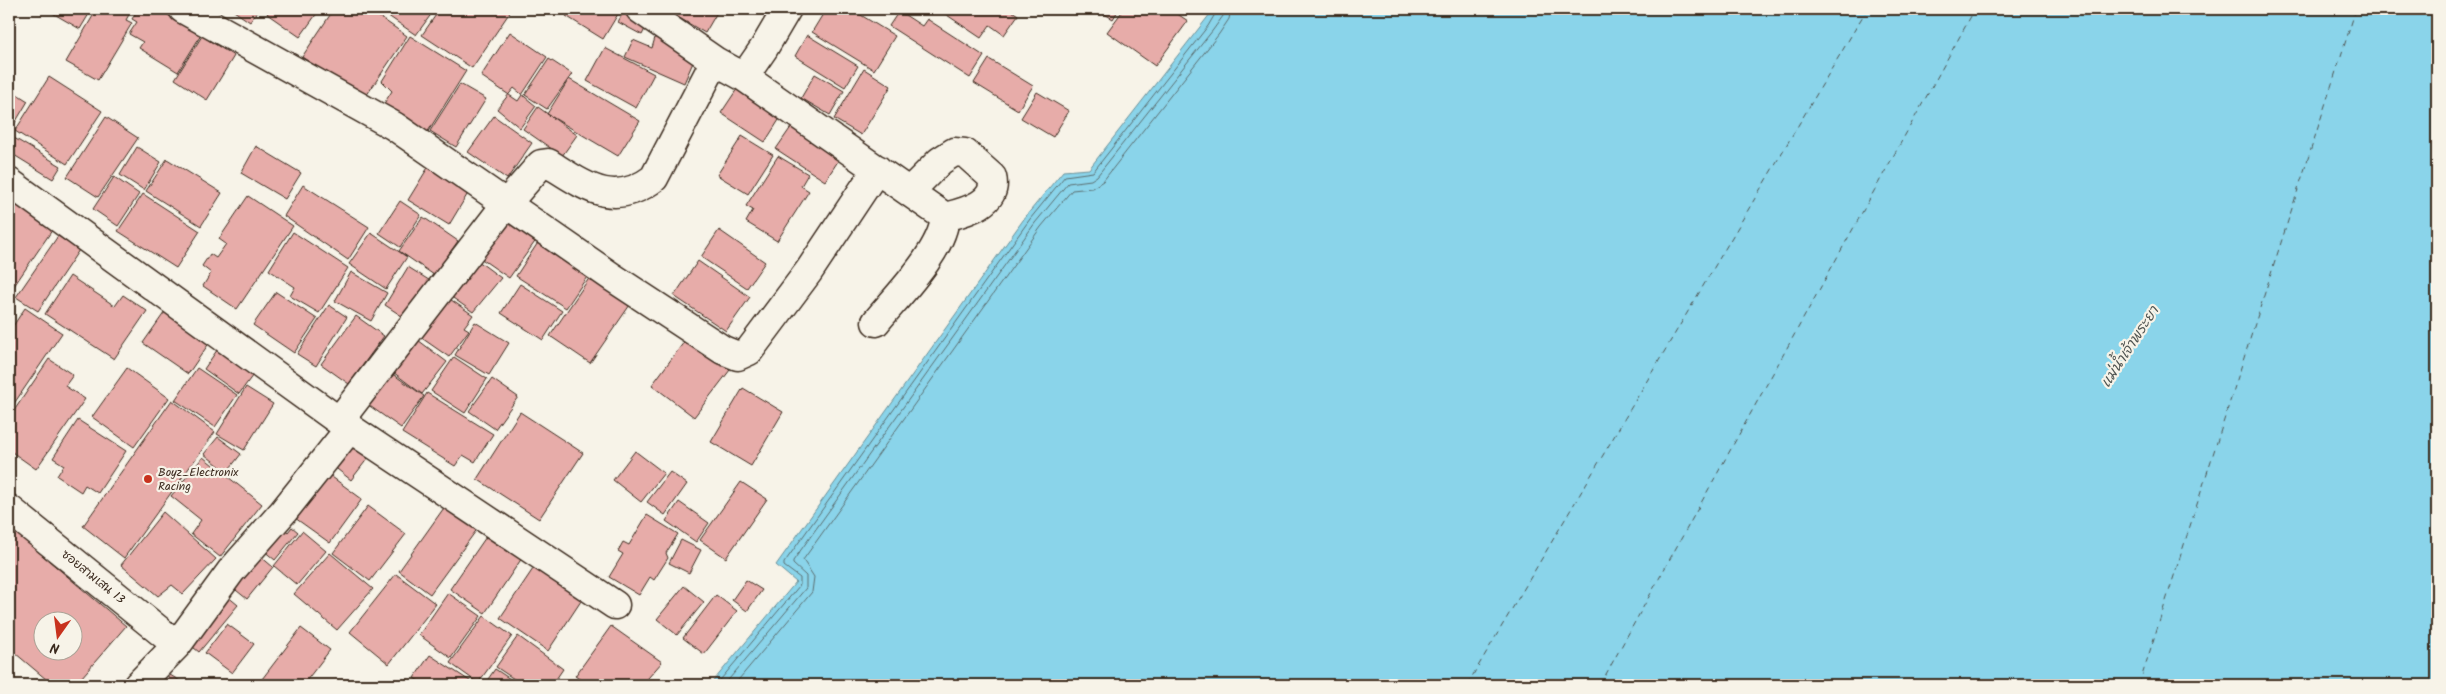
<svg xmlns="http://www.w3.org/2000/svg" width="2446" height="694" font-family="Kalam,'Playpen Sans Thai',sans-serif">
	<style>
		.water { fill: #8ad4ea; stroke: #6a9098 }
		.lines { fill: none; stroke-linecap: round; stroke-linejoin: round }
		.shore { stroke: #5b6e70; stroke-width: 1 }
		.ferry { stroke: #4f5451; stroke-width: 1; stroke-dasharray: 6 5; stroke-linecap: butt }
		.building { fill: #e7aca9; stroke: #3b2a1e; fill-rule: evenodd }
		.minor-casing { stroke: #3b2a1e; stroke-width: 31 }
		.minor { stroke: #f7f3e8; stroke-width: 28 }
		.poi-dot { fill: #c8321e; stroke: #f7f3e8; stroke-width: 2 }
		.labels { text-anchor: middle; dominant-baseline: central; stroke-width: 4.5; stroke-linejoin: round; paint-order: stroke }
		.poi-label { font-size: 12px; fill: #3b2a1e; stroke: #f7f3e8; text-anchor: start }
		.street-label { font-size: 12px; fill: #3b2a1e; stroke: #f7f3e8 }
		.water-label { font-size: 14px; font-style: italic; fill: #4f5451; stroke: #f7f3e8 }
	</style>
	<rect width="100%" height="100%" fill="#f7f3e8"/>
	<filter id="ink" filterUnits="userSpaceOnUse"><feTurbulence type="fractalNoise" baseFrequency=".02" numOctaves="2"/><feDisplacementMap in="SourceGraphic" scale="10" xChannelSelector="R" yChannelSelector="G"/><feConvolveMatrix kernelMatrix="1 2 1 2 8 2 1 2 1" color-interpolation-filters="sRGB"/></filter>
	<g filter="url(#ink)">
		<!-- water -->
		<path class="water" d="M1214,9h1223v676h-1727l86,-103 -20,-17 250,-349 37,-45 26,-2z"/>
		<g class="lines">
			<!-- shore -->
			<path class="shore" d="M716,685l84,-100v-7l-16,-12v-3l246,-344 35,-43 28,-4 115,-146 10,-17
				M724,685l82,-97v-12l-13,-12v-3l242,-338 33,-40 23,-3 6,-4 116,-146 10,-14 1,-7
				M734,685l78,-93 2,-15 -11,-17 238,-333 31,-37 20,-2 11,-7 116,-147 10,-15 2,-10"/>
			<!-- ferry -->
			<path class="ferry" d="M1467,685l400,-676
				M1600,685l375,-676
				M2139,685l217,-676"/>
		</g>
		<!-- building -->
		<path class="building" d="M50,9h42l-12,20 -31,-18z
			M97,9h35l-6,11 6,3 -34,57 -32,-18z
			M138,9h20l43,26 -23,37 -39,-24 4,-6 -14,-8 8,-12 -5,-3z
			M231,9h28l-9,13z
			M271,9h49l-20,28 -33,-23z
			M334,9h34l39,27 -43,63 -62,-42z
			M382,9h53l-19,26 -35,-24z
			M440,9h66l4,3 -38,56 -50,-33z
			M570,9h51l-18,30 -37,-23z
			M625,9h12l14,8 -9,18 -24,-13z
			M674,9h45l-14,24 -34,-20z
			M826,9h25l44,27 -21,34 -62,-38z
			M938,9h71l9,6 -14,20 -14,-10 -9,13z
			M1096,9h23l-6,10z
			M1124,9h46l18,12 -33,45 -48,-34z
			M899,11l23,15 5,-7 57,37 -14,22 -81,-52z
			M659,24l39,27 -14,32 -59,-26 8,-17 19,8z
			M510,32l37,25 -29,44 -37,-25z
			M807,35l51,31 -13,21 -50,-31z
			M202,36l32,20 -27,44 -32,-21z
			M410,36l56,35 -39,62 -44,-28 9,-14 -10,-10z
			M605,48l49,26 -18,34 -49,-27z
			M549,59l23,15 -25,35 -22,-14z
			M989,59l44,27 -15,24 -44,-27z
			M864,69l27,17 -30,49 -27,-16z
			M815,74l29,17 -14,24 -29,-17z
			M49,77l53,34 -35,53 -52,-33z
			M569,79l71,42 -22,35 -71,-42z
			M741,83l43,29 -19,30 -44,-29z
			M460,84l26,15 -30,48 -26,-16z
			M514,88l22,18 -16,22 -23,-19z
			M9,89l19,12 -19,32z
			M1037,92l32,19 -16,26 -32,-19z
			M538,107l39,28 -15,21 -39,-27z
			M494,116l38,27 -25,36 -39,-27z
			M106,117l32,21 -40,59 -31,-20z
			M796,120l48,32 -19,29 -49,-32z
			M9,135l52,31 -8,13 -44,-27z
			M742,136l31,19 -25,39 -31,-19z
			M256,146l45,27 -16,26 -44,-26z
			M137,147l24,15 -17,28 -24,-15z
			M778,156l30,18 -7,12 8,5 -32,50 -31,-19 7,-12 -7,-4z
			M167,159l55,34 -21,33 -55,-35z
			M432,161l41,24 -24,40 -41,-25z
			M114,177l25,17 -21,32 -25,-17z
			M303,185l66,42 -21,33 -64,-44z
			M9,191l48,32 -43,63 -5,-4z
			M143,194l57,37 -24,37 -58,-37z
			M248,196l45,30 -56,83 -34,-23 8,-13 -9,-7 8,-12 6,4 10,-14 -7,-5z
			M400,201l21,14 -21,32 -21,-14z
			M507,207l35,25 -33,46 -36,-25z
			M423,217l35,24 -24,34 -35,-24z
			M719,230l46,32 -18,26 -46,-31z
			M293,232l55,36 -29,45 -29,-17 5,-9 -26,-17z
			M371,233l36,24 -21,32 -37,-25z
			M543,235l50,33 -27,40 -50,-32z
			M58,236l21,14 -41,61 -22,-14z
			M470,255l31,23 -28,34 -30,-21z
			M698,261l52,36 -24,34 -52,-35z
			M408,267l24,15 -24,38 -23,-15z
			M594,271l40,28 -44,64 -40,-27z
			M351,272l36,21 -16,28 -36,-20z
			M70,276l45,30 8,-11 24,16 -33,48 -69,-45z
			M520,284l42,27 -19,29 -42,-27z
			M276,292l41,27 -23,34 -41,-28z
			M441,293l32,22 -9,12 5,3 -20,27 -36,-25z
			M329,305l18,12 -31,49 -19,-12z
			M169,306l45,30 -26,38 -45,-31z
			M25,308l37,25 -49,72 -4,-2v-71z
			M356,316l28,20 -35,48 -28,-20z
			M475,322l34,21 -20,32 -34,-20z
			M410,334l37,28 -25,32 -37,-28z
			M687,338l43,32 -36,47 -42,-32z
			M222,343l36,25 -19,26 -35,-25z
			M454,357l33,22 -22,34 -34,-22z
			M49,359l24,16 -8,11 20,13 -49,70 -27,-19v-32z
			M127,368l42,30 -35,49 -42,-30z
			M197,368l40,27 -22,32 -40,-27z
			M387,370l37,26 -23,32 -37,-26z
			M492,379l26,18 -23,32 -26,-18z
			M246,387l27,17 -29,46 -27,-16z
			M743,388l40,24 -32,54 -40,-24z
			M427,393l66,41 -18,28 -12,-7 -8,11 -53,-33z
			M172,400l43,32 -91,126 -41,-32z
			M520,412l63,41 -44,66 -62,-40z
			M78,420l48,31 -28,42 -13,-8 -4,7 -24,-16 7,-11 -11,-7z
			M350,431l25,18 -24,31 -23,-18z
			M218,437l23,17 -14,18 -23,-18z
			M635,451l29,22 -23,29 -28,-22z
			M203,457l59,47 -42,53 -29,-23 10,-14 -30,-24z
			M321,469l41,30 -32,44 -42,-30z
			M670,472l17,12 -22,31 -18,-13z
			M741,482l26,17 -41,59 -26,-18z
			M679,502l30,21 -13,19 -30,-21z
			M446,505l32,23 -48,66 -31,-23z
			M368,506l38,28 -36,47 -37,-28z
			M163,512l53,47 -33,35 -11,-9 -14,11 -37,-31z
			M647,515l31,19 -12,19 2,5 -14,22 -4,-3 -11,18 -30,-18 14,-23 -5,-3 5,-9 6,3z
			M276,522l12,10 4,-5 6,5 -23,28 -18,-15z
			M9,527l117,99 -51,59h-22l-44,-37zM42,622h30v30h-30z
			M302,531l24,20 -29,34 -23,-19z
			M488,534l34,24 -37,55 -35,-24z
			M681,540l20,10 -12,23 -20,-10z
			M253,550l20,17 -26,32 -21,-17z
			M330,553l43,36 -36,41 -43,-36z
			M535,566l48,32 -35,53 -48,-33z
			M396,574l40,30 -47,60 -39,-32z
			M746,580l16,10 -15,21 -15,-11z
			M684,586l20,16 -27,33 -20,-16z
			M221,591l17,14 -39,47 -16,-13z
			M448,593l33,23 -30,42 -32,-23z
			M716,595l21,16 -33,43 -21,-16z
			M484,616l28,20 -34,47 -28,-20z
			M227,624l27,20 -22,29 -27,-20z
			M611,626l51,36 -20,23h-54l-13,-9z
			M301,628l29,22 -27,35h-40l-4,-2z
			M518,636l45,33 -11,16h-29l-27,-18z
			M430,655l46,30h-51l-11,-7z
			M495,669l24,16h-35z
			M170,675l17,10h-24z"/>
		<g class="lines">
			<defs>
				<path id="minor" d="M183,9l211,117 218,151 111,73 15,6 11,-5 60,-80 68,-102
					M640,9l75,52 29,16 201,140c-2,34 -48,79 -69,105
					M744,77l20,-29 23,-39
					M9,182l330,239 276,184
					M910,191l30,-30 14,-9 11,1 27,24c7,27 -28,35 -47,40
					M339,421l168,-218 34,-39 7,-1c37,23 65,46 106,15l61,-117
					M9,509l168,136
					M138,685l39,-40 54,-74 52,-59 67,-84"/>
			</defs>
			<!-- minor casing -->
			<use href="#minor" class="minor-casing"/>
			<!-- minor -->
			<use href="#minor" class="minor"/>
		</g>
	</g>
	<!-- markers -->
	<circle class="poi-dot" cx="148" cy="479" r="5"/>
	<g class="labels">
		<!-- poi labels -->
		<g class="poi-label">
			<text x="158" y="472">Boyz_Electronix<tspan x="158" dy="14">Racing</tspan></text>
		</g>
		<!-- street labels -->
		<g class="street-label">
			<text transform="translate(93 577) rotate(39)">ซอยสามเสน 13</text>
		</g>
		<!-- water labels -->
		<g class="water-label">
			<text transform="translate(2130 347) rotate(-57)">แม่น้ำเจ้าพระยา</text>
		</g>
	</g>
	<!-- margin -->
	<rect width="2446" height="694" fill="none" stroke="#f7f3e8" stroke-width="30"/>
	<rect x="15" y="15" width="2416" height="664" fill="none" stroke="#3b2a1e" stroke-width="2" filter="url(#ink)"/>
	<!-- north arrow -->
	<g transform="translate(58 636) rotate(194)"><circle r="24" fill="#f7f3e8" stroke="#aca397"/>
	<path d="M0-4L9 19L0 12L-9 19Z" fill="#c8321e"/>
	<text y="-8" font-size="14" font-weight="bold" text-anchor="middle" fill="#3b2a1e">N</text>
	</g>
</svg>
